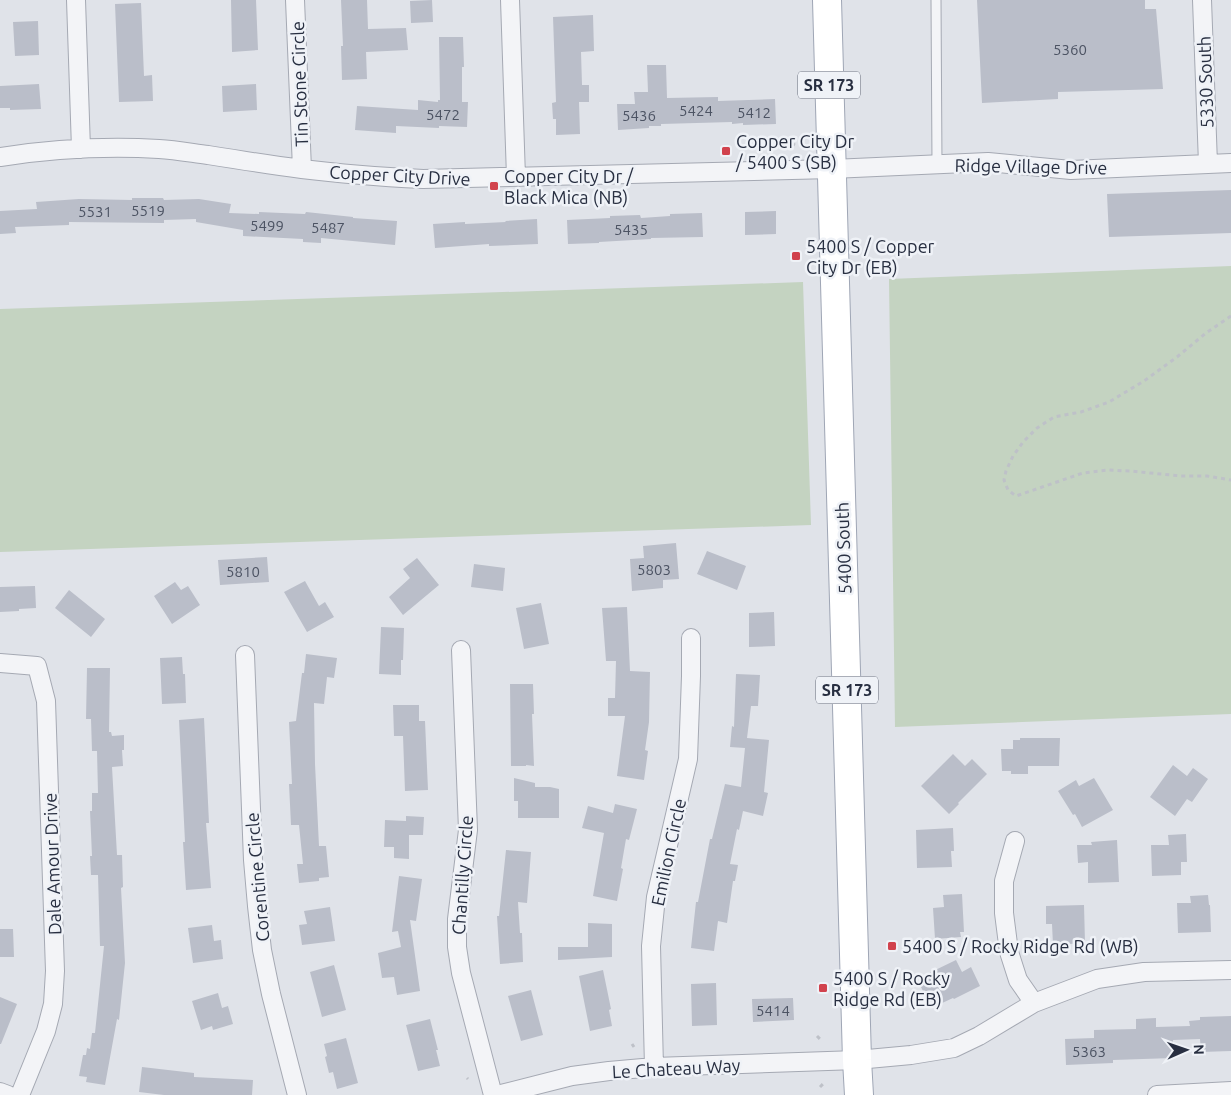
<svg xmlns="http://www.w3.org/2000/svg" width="1231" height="1095" font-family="Ubuntu,sans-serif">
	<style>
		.green { fill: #c4d3c1 }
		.building { fill: #babec9 }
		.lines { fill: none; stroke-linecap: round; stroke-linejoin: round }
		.service-casing { stroke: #a5a9b3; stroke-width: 11 }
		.minor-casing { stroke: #a5a9b3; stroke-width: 20 }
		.primary-casing { stroke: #9fa6b5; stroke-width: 30 }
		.path { stroke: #bec1c8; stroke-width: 3; stroke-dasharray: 4 4; stroke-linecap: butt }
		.service { stroke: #f3f4f7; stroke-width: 9 }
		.minor { stroke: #f3f4f7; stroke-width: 18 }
		.primary { stroke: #fff; stroke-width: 28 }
		.poi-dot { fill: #d1424d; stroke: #eff2f7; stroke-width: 2 }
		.labels { text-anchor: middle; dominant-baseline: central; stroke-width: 5; stroke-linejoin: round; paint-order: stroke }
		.number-label { font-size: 15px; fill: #4c5363 }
		.shield { fill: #eff2f7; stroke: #646a78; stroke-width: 1 }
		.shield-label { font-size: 16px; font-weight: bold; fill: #282f41 }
		.street-label { font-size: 18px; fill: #282f41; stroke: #eff2f7 }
		.poi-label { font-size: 18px; fill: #282f41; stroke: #eff2f7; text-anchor: start }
	</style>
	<rect width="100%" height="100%" fill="#e0e3e9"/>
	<!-- green -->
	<path class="green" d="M1231,266v448l-336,13 -6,-448z
		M803,282l8,243 -811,27v-243z"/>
	<!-- building -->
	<path class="building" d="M231,0h25l2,50 -26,2z
		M341,0h26l1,29 38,-1 2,22 -42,2 1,27 -25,1 -1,-34h2z
		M432,0l1,22 -22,1 -1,-22z
		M977,0h168v9h11l7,80 -105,3v7l-76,4z
		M141,3l3,73 8,-1 1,26 -34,1 -4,-98z
		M593,15l1,36 -13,1 1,33h7v17h-10l1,32 -24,1v-16h-3l-1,-16 4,-1 -3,-85z
		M38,21l1,34 -24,1 -2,-34z
		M439,37h24l1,30h-2v35h6l-1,25 -28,-1v2l-43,-2v7l-41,-3 2,-24 61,4v-10l20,2v-2h2z
		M647,65h19l1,33 51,-1v4l57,-2 1,25 -33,1v-2l-11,1v-2l-71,2v2h-12v2l-31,2 -1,-26h18l-1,-12h14z
		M39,84l2,25 -31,1v-2h-10v-22z
		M256,84l1,26 -34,2 -1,-26z
		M1231,190v43l-122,4 -2,-43z
		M132,198h31l1,2 35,-1 32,5 -2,9 30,1v-2l46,2 1,-2 47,5v1l44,3 -2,24 -74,-7v5l-18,-1v-3l-60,-3v-6l-47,-8v-3l-32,1v3l-95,-1v3l-54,2 1,6 -16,1v-23l37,-2 -1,-7 43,-3 53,1z
		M776,211v23l-31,1v-23z
		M702,213l1,24 -52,1v1l-52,3v1l-31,1 -1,-24 43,-2v-2l30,-1 1,3 29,-2v-2z
		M537,219l1,25 -49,2v-2l-54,4 -2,-24 32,-2v2l41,-2 -1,-1z
		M676,543l3,36 -16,1v8l-31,3 -2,-32 14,-1 -1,-12z
		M707,551l39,15 -9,24 -40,-16z
		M267,557l2,25 -49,3 -2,-25z
		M417,558l22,27 -36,30 -14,-18 21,-19 -7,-9z
		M474,564l31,4 -2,23 -32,-4z
		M305,581l14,25 6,-4 9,15 -27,15 -23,-40z
		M175,582l6,8 7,-4 12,19 -28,19 -18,-28z
		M35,586l1,22 -17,1v2l-19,1v-25z
		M69,590l36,29 -14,18 -36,-29z
		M541,603l8,41 -25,5 -8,-41z
		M627,607l3,64 20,1 -1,50 -4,28 3,1 -4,29 -27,-4 8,-60h-17v-18h7l1,-37h-10l-4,-53z
		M774,612l1,34 -26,1v-34z
		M381,627l23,1 -1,32h-2v15l-22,-1z
		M306,654l31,4 -3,20 -7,-1 -3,27 -10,-1 1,61 4,82h7l3,31 -10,1v3l-20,2 -2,-19h6l-4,-39h-8l-2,-41h3l-3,-62 7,-1 6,-48h2z
		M182,657l1,17h2l1,29 -24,1 -2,-46z
		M87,668h23l-1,64h2l1,4 12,-1v15h-2l1,16 -11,1 5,88h5l1,32 -2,1 4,75 -6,57 -2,-1 -12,66 -19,-3 1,-5 -8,-1 4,-21h3l1,-7 3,1 2,-16h3l9,-87h-4l-2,-71h-7l-1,-19h2l-2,-45h2v-18h6l-1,-42h-5l-1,-32h-5z
		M736,674l24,1 -2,31h-7l-4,32 22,2 -5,52 4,1 -5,23 -20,-5 -4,19 -2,-1 -7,35 8,1 -3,16h-2l-6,42 -9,-2 -4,30 -23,-3 5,-46h2l12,-63h2l13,-55 16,3 4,-39 -15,-1 2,-21 2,1z
		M510,684h23l1,30h-2l2,52 -8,-1v1h-15z
		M393,705h26v16h6l3,69 -23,1 -2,-55h-9z
		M204,718l5,105h-3l5,65 -25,2 -3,-48h2l-6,-122z
		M1020,738h40l-1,28h-31v8h-17v-3h-9l-1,-22h12v-9h7z
		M953,754l12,12 7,-7 15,15 -29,29 1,1 -10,10 -28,-28z
		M1173,765l14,11 6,-8 15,11 -16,23 -5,-3 -12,17 -25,-19z
		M514,778l21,5v4h15l9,2v29h-41v-17h-4z
		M1094,778l19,32 -31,17 -7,-13 -2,1 -15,-24 18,-11 3,6z
		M615,804l22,5 -8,31 -3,-1 -5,29 2,1 -6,32 -24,-5 11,-63 -22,-5 6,-22 25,7z
		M406,816l18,1 -1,18h-14v24l-15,-1v-11h-10l1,-27 21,1z
		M953,828l1,23h-3l1,16 -35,1 -1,-38z
		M1186,834l1,28h-6v13l-29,1 -1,-31h18l-1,-10z
		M1117,840l2,42 -31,1v-21l-10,1 -1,-18h15l-1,-3z
		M506,850l25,2 -4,51 -9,-1 2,31h2l1,29 -23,2 -3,-48h2z
		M399,876l23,3 -6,42 -6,-1 10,71 -23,4 -3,-18 -12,1 -4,-25 23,-6 -3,-16 -6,1z
		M962,894l2,38h-4l1,5 -26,2 -2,-31 11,-1 -1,-12z
		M1208,895l1,10h1l1,27 -33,1 -1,-30h14l-1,-7z
		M1084,905l1,38 -32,2 -1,-21h-6v-18z
		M330,907l5,34 -33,4 -3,-20 8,-1 -3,-13z
		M588,923l24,1v33l-54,3v-13h30z
		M212,925l2,16 7,-1 2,19 -30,4 -5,-35z
		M0,929h13l1,28h-14z
		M956,960l6,12 9,-5 9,19 -26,13 -1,-1 -13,6 -1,-3 -9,4 -10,-20 8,-3 -3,-7z
		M334,965l12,45 -24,7 -12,-45z
		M603,970l8,39 -2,1 3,16 -22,5 -11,-55z
		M716,983l1,42 -25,1 -1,-42z
		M531,990l12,45 -22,6 -13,-45z
		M218,993l4,15 6,-2 5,18 -20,6 -1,-4 -11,4 -9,-29z
		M0,997l17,7 -16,40h-1z
		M793,998l1,22 -41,2 -1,-23z
		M1231,1016v35l-30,1 -1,-13 -27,1v18l-60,2v3l-47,2 -1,-26 29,-1v-8l42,-1v-10l20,-1v9l34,-1 -1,-5 11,-1v-3z
		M430,1019l8,31h-2l4,16 -22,5 -12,-46z
		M346,1038l12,45 -21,6 -4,-17 -4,1 -4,-16 2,-1 -3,-12z
		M142,1067l52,6v4l59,3 -1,15h-88l-25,-3z"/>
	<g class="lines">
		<defs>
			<path id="service" d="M936,0l1,164"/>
			<path id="minor" d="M76,0l5,149
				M295,0l7,169
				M510,0l6,177
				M1202,0l6,164
				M0,157c52,-8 107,-11 159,-8 17,1 33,4 49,6 31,5 63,10 94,14 40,5 81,8 121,10l409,-10 156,-7 83,8 160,-7
				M461,650l7,180 -11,89v28l4,26 32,122
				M245,655l8,205 4,46 5,44 9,44 26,101
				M0,663l37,3 9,35 9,270 -2,33 -7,27 -26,64
				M1015,841l-11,40v32l5,39 9,28 16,23
				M654,1067l-3,-121 5,-49 32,-138 3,-83v-38
				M0,1092l8,3
				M497,1095l75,-19 37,-5 45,-4 203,-7 54,-5 43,-7 25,-12 55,-33 63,-24 47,-7 87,-2
				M1157,1095l74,-4"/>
			<path id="primary" d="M827,0l30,1060 2,35"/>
		</defs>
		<!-- service casing -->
		<use href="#service" class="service-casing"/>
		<!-- minor casing -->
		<use href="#minor" class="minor-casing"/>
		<!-- primary casing -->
		<use href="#primary" class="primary-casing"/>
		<!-- path -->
		<path class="path" d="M793,144l2,1
			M1231,316l-25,17 -29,24 -33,24 -35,21 -28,10 -27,5 -17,11 -14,14 -10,14 -7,15 -2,9 4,10 8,6 67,-23 24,-3 23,1 51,5h26l24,4
			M817,1036l4,4
			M632,1044l2,3
			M467,1078l1,1
			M820,1087l3,-3"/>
		<!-- service -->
		<use href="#service" class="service"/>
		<!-- minor -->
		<use href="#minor" class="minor"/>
		<!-- primary -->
		<use href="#primary" class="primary"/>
	</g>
	<!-- markers -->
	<g class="poi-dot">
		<rect x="721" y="146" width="10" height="10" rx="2.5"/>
		<rect x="489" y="181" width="10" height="10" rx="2.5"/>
		<rect x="791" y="251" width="10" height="10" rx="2.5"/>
		<rect x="887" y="941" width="10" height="10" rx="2.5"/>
		<rect x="818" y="983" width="10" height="10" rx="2.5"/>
	</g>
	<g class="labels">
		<!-- number labels -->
		<g class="number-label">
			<text x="1070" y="49">5360</text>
			<text x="696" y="110">5424</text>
			<text x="754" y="112">5412</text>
			<text x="443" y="114">5472</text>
			<text x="639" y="115">5436</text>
			<text x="148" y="210">5519</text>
			<text x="95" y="211">5531</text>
			<text x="267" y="225">5499</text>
			<text x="328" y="227">5487</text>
			<text x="631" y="229">5435</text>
			<text x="654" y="569">5803</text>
			<text x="243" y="571">5810</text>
			<text x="773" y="1010">5414</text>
			<text x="1089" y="1051">5363</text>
		</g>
		<!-- shield labels -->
		<g class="shield">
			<rect x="798" y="71.5" width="62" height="27" rx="4"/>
			<rect x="816" y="676.5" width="62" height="27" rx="4"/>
		</g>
		<g class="shield-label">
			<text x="829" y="85">SR 173</text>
			<text x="847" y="690">SR 173</text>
		</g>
		<!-- street labels -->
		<g class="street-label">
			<text transform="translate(1205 82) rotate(-92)">5330 South</text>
			<text transform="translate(299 84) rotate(-92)">Tin Stone Circle</text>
			<text transform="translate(1031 166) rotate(1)">Ridge Village Drive</text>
			<text transform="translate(400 175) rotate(3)">Copper City Drive</text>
			<text transform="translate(843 548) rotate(-92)">5400 South</text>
			<text transform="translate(668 852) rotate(-78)">Emilion Circle</text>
			<text transform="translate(52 864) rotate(-92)">Dale Amour Drive</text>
			<text transform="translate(462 875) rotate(-86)">Chantilly Circle</text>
			<text transform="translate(257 877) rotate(-95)">Corentine Circle</text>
			<text transform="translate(676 1068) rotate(-3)">Le Chateau Way</text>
		</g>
		<!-- poi labels -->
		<g class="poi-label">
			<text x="736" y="141">Copper City Dr<tspan x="736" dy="21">/ 5400 S (SB)</tspan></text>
			<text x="504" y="176">Copper City Dr /<tspan x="504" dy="21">Black Mica (NB)</tspan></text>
			<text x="806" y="246">5400 S / Copper<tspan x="806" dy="21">City Dr (EB)</tspan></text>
			<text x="902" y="946">5400 S / Rocky Ridge Rd (WB)</text>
			<text x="833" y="978">5400 S / Rocky<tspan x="833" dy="21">Ridge Rd (EB)</tspan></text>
		</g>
	</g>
	<!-- north arrow -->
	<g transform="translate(1186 1050) rotate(88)" stroke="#eff2f7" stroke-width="4" paint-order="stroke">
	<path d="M0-4L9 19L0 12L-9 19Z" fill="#282f41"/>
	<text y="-8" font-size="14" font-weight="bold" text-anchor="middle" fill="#282f41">N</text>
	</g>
</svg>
